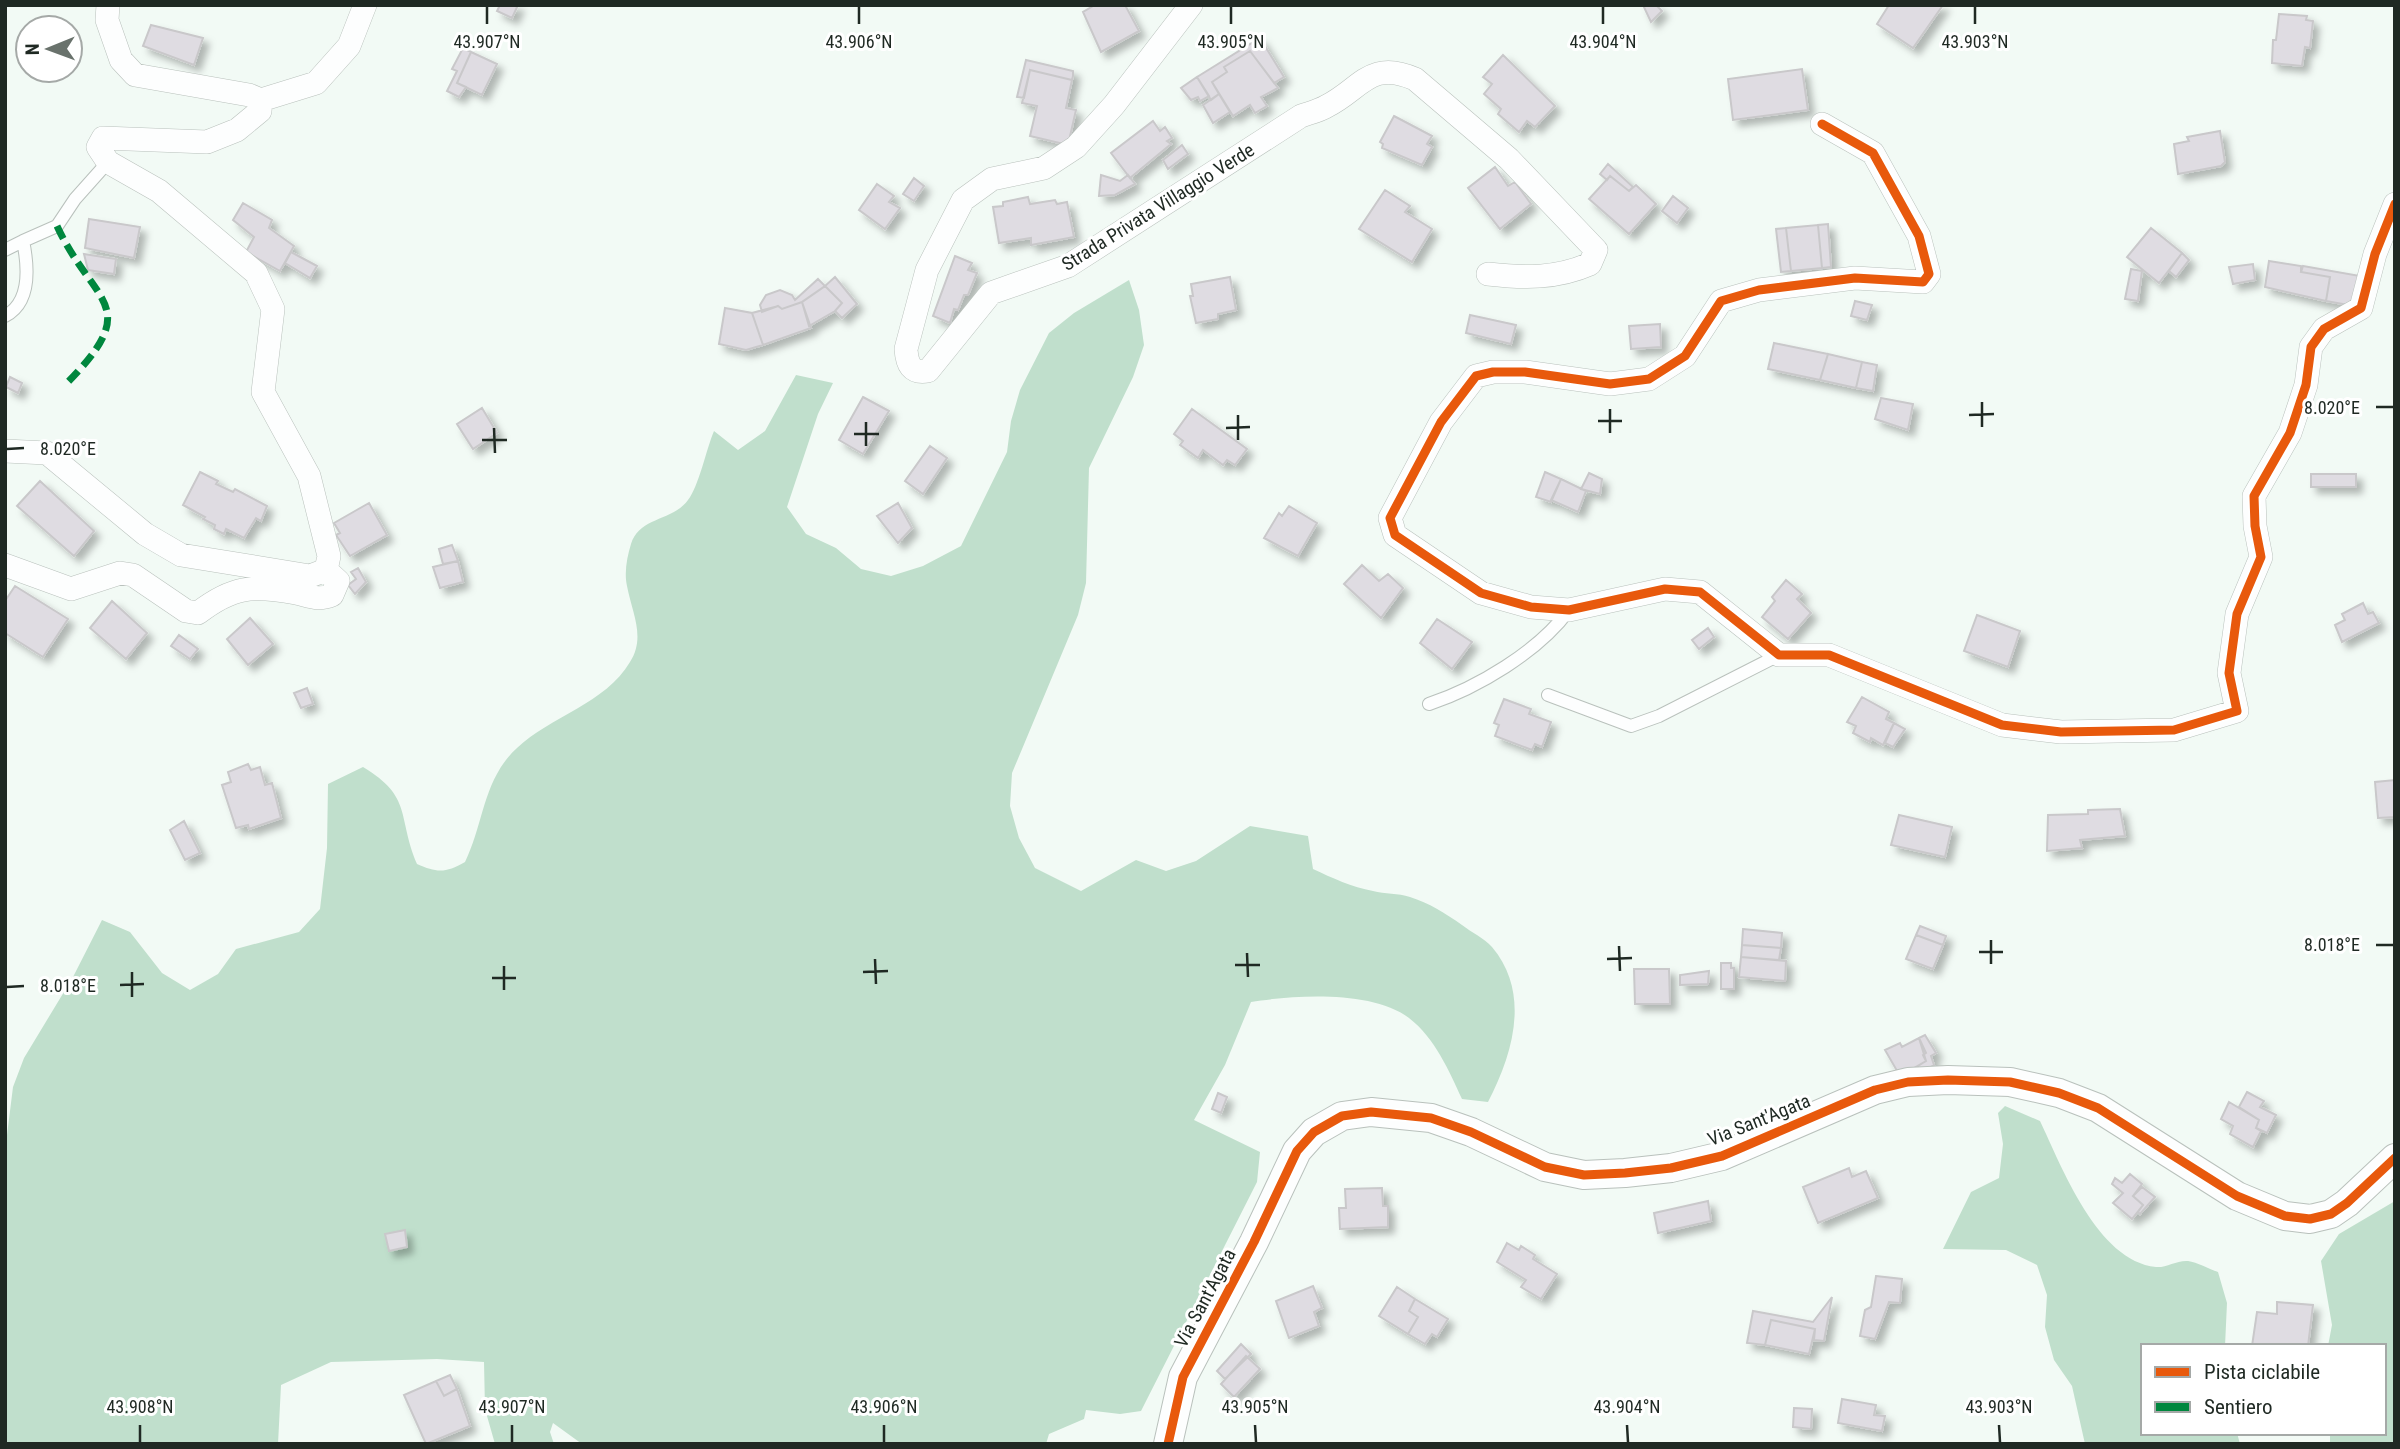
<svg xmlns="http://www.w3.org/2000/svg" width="2400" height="1449" font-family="'Roboto Condensed',sans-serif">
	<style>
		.forest { fill: #c0dfcc }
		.building { fill: #dfdce2; stroke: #c9c8ca; stroke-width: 2; filter: url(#shadow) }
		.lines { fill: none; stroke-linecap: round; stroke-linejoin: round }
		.service-casing { stroke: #b9c1bc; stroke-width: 14 }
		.minor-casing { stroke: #b9c1bc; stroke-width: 24 }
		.tertiary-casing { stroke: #b9c1bc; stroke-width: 30 }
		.service { stroke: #fdfefe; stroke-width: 12 }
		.minor { stroke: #fdfefe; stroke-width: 23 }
		.tertiary { stroke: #fdfefe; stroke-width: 28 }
		.quiet { stroke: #00873e; stroke-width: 7; stroke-dasharray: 14 7; stroke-linecap: butt }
		.cycleway-casing { stroke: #fff; stroke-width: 13 }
		.cycleway { stroke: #e8590c; stroke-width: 9 }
		.ticks { fill: none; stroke: #1f2923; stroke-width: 2.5 }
		.labels { text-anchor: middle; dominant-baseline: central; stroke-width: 6; stroke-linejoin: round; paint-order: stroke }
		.street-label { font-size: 19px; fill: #1f2923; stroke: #fff }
		.ticks-label { font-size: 18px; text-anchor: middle; fill: #1f2923; stroke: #fff; stroke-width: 6; stroke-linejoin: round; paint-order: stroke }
	</style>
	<defs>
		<filter id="shadow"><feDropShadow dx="6" dy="6" stdDeviation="3.5" flood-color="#0004"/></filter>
	</defs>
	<rect width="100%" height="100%" fill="#f2faf5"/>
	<!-- forest -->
	<path class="forest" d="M1129,280l10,30 5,35 -11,32 -44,91 -3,115 -8,32 -66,158 -2,33 9,32 16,30 46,23 55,-31 30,11 30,-10 54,-35 58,10 5,33c19,9 39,18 60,22 12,3 25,2 37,6 19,6 35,16 52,28 9,7 22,13 30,22 39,46 21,107 -4,155l-26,-3c-13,-28 -27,-61 -53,-81 -37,-28 -115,-23 -158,-16l-26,63 -31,55 66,32 -3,30 -116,229 -21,3 -34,-4 -2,9 -35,15 -3,10h-464l-29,-21 -3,9 4,12h-59l-10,-35 -1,-47 -47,-3 -106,3 -50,23 -3,59h-273v-293l8,-64 11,-29 49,-81 29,-57 28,12 32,41 28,17 28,-16 18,-25 63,-17 21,-23 7,-61 1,-64 35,-17c50,30 34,49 54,97 20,9 29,9 48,-2 19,-39 18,-83 52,-114 34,-32 88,-44 113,-86 16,-25 2,-49 -3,-76 -3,-13 0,-29 4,-42 8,-27 42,-23 57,-44 11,-14 18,-50 26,-69l24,19 27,-19 31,-56 37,8 -15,31 -31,93 19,27 30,14 25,21 30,7 32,-10 38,-20 46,-94 4,-31 9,-31 29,-57 25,-20z
		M2005,1106l35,15c22,46 57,140 116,146 10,1 21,-7 32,-6 9,1 21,8 30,11l9,31 -2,43h-82v87h94l3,11h-155l-13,-58 -18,-26 -9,-33 2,-32 -10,-30 -31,-15 -63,-1 28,-57 28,-14 4,-34 -5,-31z
		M2395,1201v243h-65v-11h54v-87h-56l4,-21 -11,-64 18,-27z"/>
	<!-- building -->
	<path class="building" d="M500,5h18l-6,13 -15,-7z
		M1095,5h30l14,26 -38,21 -18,-40z
		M1643,5h13l6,6 -11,11z
		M1889,5h54l-30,43 -36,-24z
		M2279,14l28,2 -1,4 7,1 -3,27 -5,-1 -3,19 -30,-3 1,-23h3z
		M151,25l52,13 -9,27 -51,-19z
		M1260,38l24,39 -10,6 -24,-32 -26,16 3,5 -15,10 7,12 -8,6 -14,-23z
		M463,48l8,4 -14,31 9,4 -7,10 -12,-6 10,-20 -5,-2z
		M1250,51l28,37 -17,9 6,9 -12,7 -5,-8 -17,11 -21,-34 15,-10 -3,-5z
		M471,52l26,12 -15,31 -25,-12z
		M1503,55l52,51 -20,21 -8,-6 -8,11 -21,-18 3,-5 -17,-15 8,-10 -9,-7z
		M1026,60l47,11v5l-1,4 -42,-10 -6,28 -7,-1z
		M1802,69l6,41 -75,10 -5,-41z
		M1030,70l42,10 -6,28 10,2 -8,35 -38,-9 7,-30 -15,-3z
		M1197,77l12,19 -9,5 -2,-4 -7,3 -10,-12z
		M1219,94l11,18 -17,11 -10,-18z
		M1394,116l38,20 -5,8 5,3 -10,18 -40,-17 1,-4 -3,-2z
		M1153,121l7,10 5,-4 7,11 -5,3 4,3 -41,34 -19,-25z
		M2220,131l5,31 -4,4 -43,8 -4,-30 15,-3 -2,-4z
		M1182,145l6,9 -20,15 -5,-9z
		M1608,164l25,23 -4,4 -19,-15 -3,4 -7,-6z
		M1495,167l13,19 7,-4 16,22 -31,25 -32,-41z
		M1101,175l19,6 8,-6 7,9 -20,11 -16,1z
		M1610,176l19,15 7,-6 20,19 -27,30 -40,-35z
		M914,178l10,8 -10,15 -11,-7z
		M877,184l17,12 -5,6 11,6 -15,21 -26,-19z
		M1385,190l25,16 -5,6 27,17 -20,33 -53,-33z
		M1673,196l15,12 -11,15 -15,-12z
		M1028,197l2,7 25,-4 2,4 10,-2 7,35 -43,8v-7l-32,5 -6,-36 10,-1v-4z
		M243,203l29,17 -3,8 25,18 -14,25 -34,-19 8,-15 -21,-17z
		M89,219l51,8 -6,31 -49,-10z
		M1828,224l3,43 -9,1 -4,-43z
		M1818,225l4,43 -31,3 -5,-43z
		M1786,228l5,43 -10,1 -5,-43z
		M2151,228l31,25 -23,30 -32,-26z
		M291,252l26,14 -7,12 -25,-15z
		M2182,253l7,7 -13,17 -7,-6z
		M84,254l32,5 -2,15 -26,-4z
		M955,256l17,7 -4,7 9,3 -9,22h-4l-6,15 -4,-1 -4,14 -17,-7z
		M2269,261l32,5v6l29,5 -4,24 -61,-14z
		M2253,264l2,16 -22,4 -4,-17z
		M2303,266l57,10 -6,30 -28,-5 4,-24 -29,-5z
		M2131,269l11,2 -4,30 -13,-2z
		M835,277l22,27 -15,14 -7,-7 7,-8 -17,-17z
		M1230,277l6,33 -18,4v5l-22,4 -6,-27h3l-2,-12z
		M818,279l7,7 -23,16 -20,7 -4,-3 -16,6 -2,-7 6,-10 14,-5 12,5 3,5z
		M825,286l17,17 -7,8 -26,15 -7,-24z
		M1855,301l17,4 -5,15 -16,-4z
		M802,302l9,26 -48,17 -11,-32 26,-7 4,3z
		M725,308l27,5 11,32 -17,5 -27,-6z
		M1470,315l46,10 -5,19 -45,-11z
		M1660,324l1,23 -30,2 -2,-23z
		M1774,343l54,11 -8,26 -52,-11z
		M1828,354l34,8 -6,26 -36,-8z
		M1862,362l15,3 -4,26 -17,-3z
		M10,377l12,6 -4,10 -12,-6z
		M863,397l26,14 -26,43 -24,-14z
		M1881,398l32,6 -5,26 -33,-11z
		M482,408l15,25 -24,16 -16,-25z
		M1192,409l55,40 -12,16 -8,-5 -4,5 -20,-15 -5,8 -18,-13 3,-4 -9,-7z
		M930,446l17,12 -24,36 -18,-13z
		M200,472l18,9 -2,3 17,8 2,-3 32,17 -6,15 -5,-3 -12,20 -18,-9 -2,5 -10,-5 1,-4 -12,-6 2,-2 -22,-12z
		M1545,472l16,7 -10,23 -15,-5z
		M1589,473l13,6 -2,15 -19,-5z
		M2311,474h45v13h-45z
		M1561,479l25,12 -8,21 -27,-12z
		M40,481l54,50 -20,25 -57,-50z
		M369,503l18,32 -37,21 -14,-21 4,-2 -6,-10z
		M898,503l14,25 -14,15 -21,-27z
		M1289,506l28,17 -19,33 -34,-18 15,-25 3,3z
		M452,545l6,16 -15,3 -4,-15z
		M458,561l5,21 -23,6 -7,-21z
		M1362,565l17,16 9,-7 15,14 -22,30 -37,-34z
		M358,568l8,14 -11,12 -7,-9 8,-6 -5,-7z
		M1786,580l16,14 -5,5 14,14 -23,26 -26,-22 13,-16 -3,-4z
		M15,586l53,33 -25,38 -38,-24v-32z
		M112,601l35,32 -21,26 -36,-31z
		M2363,603l5,11 5,-2 6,11 -37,19 -7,-17 10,-5 -3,-6z
		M1977,615l43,16 -12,36 -44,-16z
		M250,618l23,26 -25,21 -21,-26z
		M1437,619l35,23 -20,27 -32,-26z
		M1708,628l6,9 -15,12 -7,-9z
		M179,635l19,14 -8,10 -19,-13z
		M307,688l6,16 -12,4 -7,-15z
		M1862,697l27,15 -3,7 8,4 -11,22 -12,-7 -1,4 -17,-9 3,-7 -9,-4z
		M1504,699l27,10 -2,5 22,8 -9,25 -7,-3 -3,6 -37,-14 4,-11 -5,-2z
		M1894,723l11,6 -12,18 -8,-4z
		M248,764l3,6 9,-3 5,18 7,-2 9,35 -32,11 -1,-4 -12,3 -14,-43 9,-3 -3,-10z
		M2395,780v37l-17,1 -3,-36z
		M2120,809l5,27 -45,4 2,8 -35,3 1,-36 40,-1v-4z
		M1899,815l53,12 -7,30 -54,-12z
		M184,821l16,32 -15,7 -15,-30z
		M1920,926l26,10 -3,9 -27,-10z
		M1743,929l39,4 -1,15 -39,-3z
		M1916,935l27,10 -10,24 -27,-10z
		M1742,945l39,3 -2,12 -38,-3z
		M1741,957l45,4 -1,20 -46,-4z
		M1721,963h10v5h3v21h-13z
		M1634,969h35l1,35h-35z
		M1709,971l-1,13 -28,1v-10z
		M1925,1035l11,18 -5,3 3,9 -14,8 -2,-7 8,-5 -3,-6 3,-2 -7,-15z
		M1919,1038l7,23 -26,15 -15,-26 15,-7 2,4z
		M2247,1092l17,9 -4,6 16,8 -9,18 -11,-5 3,-8 -20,-13z
		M1218,1093l9,4 -6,16 -9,-4z
		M2229,1102l30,18 -3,8 5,3 -8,16 -23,-13 3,-8 -12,-7z
		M1849,1168l3,9 14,-6 12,27 -60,25 -15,-36z
		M2130,1174l12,10 -9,12 10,9 -11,14 -19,-16 10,-10 -11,-9 3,-6 7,5z
		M2142,1187l13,10 -15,17 -2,-2 5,-7 -10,-9z
		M1382,1188l1,18h5v21l-48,2 -1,-21h7l-1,-19z
		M1708,1201l3,20 -53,12 -4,-20z
		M405,1230l2,17 -18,4 -4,-17z
		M1507,1243l12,7 2,-4 14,9 -2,4 24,15 -16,25 -20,-12 5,-7 -29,-18z
		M1876,1276l26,3 -2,24 -11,-1 -14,37 -15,-3 5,-26 6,-3z
		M1313,1286l9,22 -8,4 5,14 -30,12 -13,-37z
		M1397,1287l18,12 -6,12 9,6 -10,17 -29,-18z
		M1832,1297l-8,44 -10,-1 1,-11 -44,-9 -6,25 -18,-2 6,-32 60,11z
		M1415,1299l33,20 -11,18 -5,-3 -7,10 -17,-10 10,-17 -9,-6z
		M2277,1302l36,3 -5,41h-56l5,-34 20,2z
		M1771,1320l44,9 -6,25 -44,-9z
		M1241,1344l10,10 -26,25 -8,-8z
		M1246,1356l14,13 -26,28 -13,-13z
		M450,1375l7,14 -13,7 -8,-15z
		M436,1381l8,15 13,-7 13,37 -44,18 -22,-49z
		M1842,1399l34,6 -2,10 11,1 -3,15 -44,-8z
		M1794,1408l18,1 -1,20 -18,-2z"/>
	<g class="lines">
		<defs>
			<path id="service" d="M5,250l18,-9
				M5,316c27,-14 23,-51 18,-75l34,-15 18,-27 33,-37
				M1548,695l83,31 28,-10 120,-61
				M1429,704c48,-16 109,-52 140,-94"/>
			<path id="minor" d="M1191,5l-77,100 -38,42 -32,21 -52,11 -29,21 -36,70 -21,79c1,15 5,25 22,22l63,-78 77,-27 233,-150c8,-3 18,-5 26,-10 34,-17 43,-47 88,-27l94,80 87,91 -6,14c-34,15 -67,14 -102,10
				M261,100l55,-17 33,-37 16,-41
				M1822,124l51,29 46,83 10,38 -6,8 -68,-4 -96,12 -38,11 -36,55 -36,23 -39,5 -85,-12h-32l-17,4 -35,46 -51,96 5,17 86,58 50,14 38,3 96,-21 35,3 79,63h50l173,70 59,7 113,-2 63,-19 -8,-38 8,-59 24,-57 -6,-31 -1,-30 36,-63 16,-48 5,-38 13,-18 37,-21 14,-54 20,-50
				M5,451l42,2 98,81 36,21 129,21 16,-6 3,-14 -20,-80 -46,-84 10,-83 -17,-36 -97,-82 -51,-29 -10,-15 5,-9 104,4 30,-12 23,-19 1,-11 -12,-5 -114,-20 -14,-15 -14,-40 1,-15
				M5,565l66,24 49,-16 13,2 53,36 12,2c35,-27 55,-28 98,-20 14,3 22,8 36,2l6,-14 -12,-11"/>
			<path id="tertiary" d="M1168,1444l15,-67 71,-135 43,-91 17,-19 28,-16 29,-4 60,6 40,14 74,35 39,8 41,-2 46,-5 51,-12 153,-66 33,-8 40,-2 62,2 49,11 39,15 139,88 48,20 25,3 21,-5 16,-11 48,-45"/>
		</defs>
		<!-- service casing -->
		<use href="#service" class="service-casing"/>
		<!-- minor casing -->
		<use href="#minor" class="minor-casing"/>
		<!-- tertiary casing -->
		<use href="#tertiary" class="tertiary-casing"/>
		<!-- service -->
		<use href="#service" class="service"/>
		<!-- minor -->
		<use href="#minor" class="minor"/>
		<!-- tertiary -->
		<use href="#tertiary" class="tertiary"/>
		<!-- quiet -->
		<path class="quiet" d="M57,226c37,80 89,78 7,160"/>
		<defs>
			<path id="cycleway" d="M1822,124l51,29 46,83 10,38 -6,8 -68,-4 -96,12 -38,11 -36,55 -36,23 -39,5 -85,-12h-32l-17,4 -35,46 -51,96 5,17 86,58 50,14 38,3 96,-21 35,3 79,63h50l173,70 59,7 113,-2 63,-19 -8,-38 8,-59 24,-57 -6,-31 -1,-30 36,-63 16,-48 5,-38 13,-18 37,-21 14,-54 20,-50
				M1168,1444l15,-67 71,-135 43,-91 17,-19 28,-16 29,-4 60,6 40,14 74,35 39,8 41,-2 46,-5 51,-12 153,-66 33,-8 40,-2 62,2 49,11 39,15 139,88 48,20 25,3 21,-5 16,-11 48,-45"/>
		</defs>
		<!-- cycleway casing -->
		<use href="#cycleway" class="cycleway-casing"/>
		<!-- cycleway -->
		<use href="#cycleway" class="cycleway"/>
	</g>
	<!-- ticks -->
	<path class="ticks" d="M487,7v17M859,7v17M1231,7v17M1603,7v17M1975,7v17M1982,402v25M2376,407h17M1610,409v24M1238,415v25M1969,415l25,-1M1598,421h24M866,422v24M494,428l1,25M1226,428l24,-1M854,434h25M482,440h25M7,449l17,-1M1991,940v24M2376,945h17M1619,946l1,25M1979,952h24M1247,953l1,24M875,959l1,25M1607,959l25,-1M1235,965h25M504,966v24M132,972v25M863,972l25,-1M492,978h24M120,985l24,-1M7,987l17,-1M140,1425v17M512,1425v17M884,1425v17M1255,1425l1,17M1627,1425l1,17M1999,1425l1,17"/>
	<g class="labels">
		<!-- street labels -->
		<g class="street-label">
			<text transform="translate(1158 207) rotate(-32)">Strada Privata Villaggio Verde</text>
			<text transform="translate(1759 1120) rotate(-22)">Via Sant'Agata</text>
			<text transform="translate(1205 1298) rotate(-62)">Via Sant'Agata</text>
		</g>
	</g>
	<g class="ticks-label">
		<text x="487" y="48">43.907°N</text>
		<text x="859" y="48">43.906°N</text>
		<text x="1231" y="48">43.905°N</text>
		<text x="1603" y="48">43.904°N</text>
		<text x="1975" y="48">43.903°N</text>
		<text x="2332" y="414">8.020°E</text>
		<text x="68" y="455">8.020°E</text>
		<text x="2332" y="951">8.018°E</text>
		<text x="68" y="992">8.018°E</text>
		<text x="140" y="1413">43.908°N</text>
		<text x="512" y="1413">43.907°N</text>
		<text x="884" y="1413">43.906°N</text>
		<text x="1255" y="1413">43.905°N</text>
		<text x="1627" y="1413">43.904°N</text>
		<text x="1999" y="1413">43.903°N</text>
	</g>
	<!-- border -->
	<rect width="2400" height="1449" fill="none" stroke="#1f2923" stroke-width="14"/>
	<!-- legend -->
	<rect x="2141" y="1344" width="245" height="91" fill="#ffffff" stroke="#a5a9a7" stroke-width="2"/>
	<rect x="2155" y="1367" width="35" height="10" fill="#e8590c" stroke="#a5a9a7" stroke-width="2"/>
	<text x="2204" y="1379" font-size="21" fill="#1f2923">Pista ciclabile</text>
	<rect x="2155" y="1402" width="35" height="10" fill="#00873e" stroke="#a5a9a7" stroke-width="2"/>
	<text x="2204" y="1414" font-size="21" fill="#1f2923">Sentiero</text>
	<!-- north arrow -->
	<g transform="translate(49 49) rotate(269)"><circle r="33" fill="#ffffff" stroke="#a5a9a7" stroke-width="2"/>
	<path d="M0-5L12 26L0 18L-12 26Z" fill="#69726c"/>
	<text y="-10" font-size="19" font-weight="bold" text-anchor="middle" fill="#1f2923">N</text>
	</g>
</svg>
